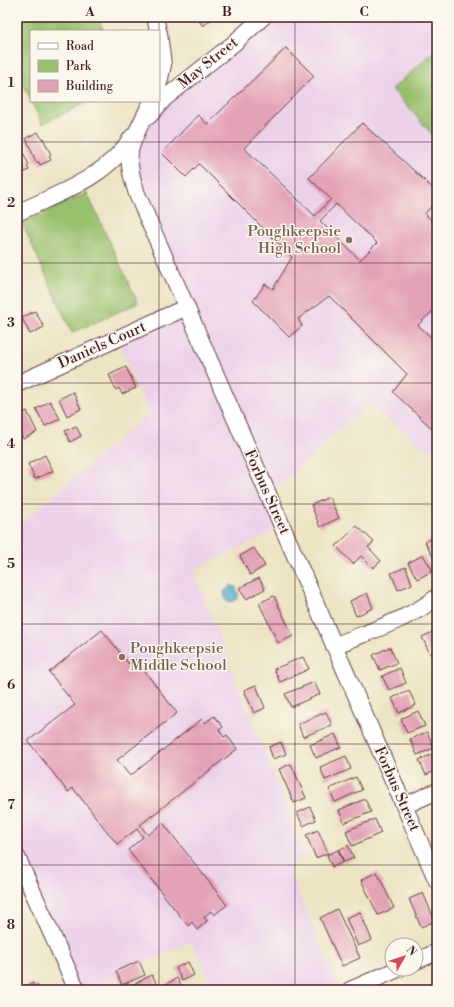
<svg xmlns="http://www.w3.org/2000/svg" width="454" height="1007" font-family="'Libre Bodoni',serif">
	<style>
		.built { fill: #ecd1ea }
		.green { fill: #98c06d; stroke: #71704c }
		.water { fill: #48a6c7; stroke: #496279 }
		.building { fill: #e3a2b6; fill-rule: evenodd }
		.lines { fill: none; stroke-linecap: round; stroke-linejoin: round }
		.street-casing { stroke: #623d42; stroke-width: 18 }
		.street { stroke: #fff; stroke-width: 16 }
		.grid { fill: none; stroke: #4a1f2b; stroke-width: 1; stroke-opacity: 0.55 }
		.education-dot { fill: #8d6e63; stroke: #fbf7ec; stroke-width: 1.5 }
		.labels { text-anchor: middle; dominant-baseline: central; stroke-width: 3; stroke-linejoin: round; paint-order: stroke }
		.street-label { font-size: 15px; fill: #4a1f2b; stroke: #fbf7ec }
		.education-label { font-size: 15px; fill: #785e54; stroke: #fbf7ec; text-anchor: end }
		.neatline { fill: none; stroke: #4a1f2b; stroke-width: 1.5 }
		.grid-label { font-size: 13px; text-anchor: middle; font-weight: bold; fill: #4a1f2b }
	</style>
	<rect width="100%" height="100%" fill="#fbf7ec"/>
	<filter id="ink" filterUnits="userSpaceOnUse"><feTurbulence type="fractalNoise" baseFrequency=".025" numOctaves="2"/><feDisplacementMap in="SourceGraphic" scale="8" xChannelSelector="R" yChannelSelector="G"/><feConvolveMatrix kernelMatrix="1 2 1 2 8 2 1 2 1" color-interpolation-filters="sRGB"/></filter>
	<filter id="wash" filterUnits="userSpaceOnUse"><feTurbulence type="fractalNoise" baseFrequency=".012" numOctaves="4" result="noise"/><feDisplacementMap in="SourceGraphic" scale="16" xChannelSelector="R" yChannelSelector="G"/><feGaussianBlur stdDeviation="0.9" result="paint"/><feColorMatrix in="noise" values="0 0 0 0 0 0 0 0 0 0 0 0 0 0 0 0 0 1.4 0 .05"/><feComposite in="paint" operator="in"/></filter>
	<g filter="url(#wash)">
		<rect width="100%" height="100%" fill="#ece4c3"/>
		<!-- built -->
		<path class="built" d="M263,17h174v427l-7,7 -63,-47 -98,91 14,32 -80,38 -10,6 113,286 -18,12 52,121h-125l-24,-49 -104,49h-10l-60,-133v-330l126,-109 7,-3 -33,-77 69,-31 -55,-135 7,-44z"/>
		<!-- green -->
		<path class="green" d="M17,17h82l4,14h-72v70l-8,-17 -6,-3z
			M437,49v91l-45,-51z
			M31,101h59l-48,23z
			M87,193l51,110 -66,30 -50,-110z"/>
		<!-- water -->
		<path class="water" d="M231,585l6,3 -1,2 3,4 -2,5 -5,3 -6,-2 -2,-7 1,-3 5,-2z"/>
		<g id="blocks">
			<!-- building -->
			<path class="building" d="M196,17h18l-11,9z
				M286,48l28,28 -70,72 71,68 16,-17 -22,-21 53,-55 75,69v7l-12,15 12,11v14l-2,2 2,2v64l-19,18 19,18v90l-44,-41 14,-18 -78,-78 -31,23 4,7 -13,11 -36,-36 12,-17 8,5 19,-32 -93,-93 -13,13 -24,-24 36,-38 9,9zM336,204l41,39 -17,17 -40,-39z
				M38,132l4,7 1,-1 8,17 -2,1 2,4 -11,5 -1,-3h-3l-10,-24z
				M17,142l3,6h1l8,17 -2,1 2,4 -11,5z
				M35,311l9,16 -14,7 -8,-16z
				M126,367l10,21 -14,6 -3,-6 -3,2 -7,-15z
				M73,392l8,17 -14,7 -8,-17z
				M50,401l10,18 -15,7 -9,-17z
				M27,411l10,21 -14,7 -6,-12v-11z
				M76,426l5,10 -11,6 -5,-11z
				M45,455l8,16 -18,8 -7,-15z
				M329,497l10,21 -19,9 -9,-22z
				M357,526l17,16 -6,5 13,14 -8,7 -12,-12 -8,8 -17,-18z
				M437,536v21l-3,2 -9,-17z
				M254,548l11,18 -15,9 -10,-19z
				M423,555l10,16 -16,8 -9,-16z
				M406,567l6,17 -14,6 -7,-17z
				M259,578l6,11 -19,10 -7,-11z
				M367,593l6,15 -17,8 -6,-15z
				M274,596l19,40 -15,7 -19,-40z
				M102,630l27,34 6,-5 42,54 -60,47 13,16 72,-57 3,4 9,-7 9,11 -4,3 5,7 3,-2 10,14 -97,76 8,10 15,-12 64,82 -13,10 -3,-4 -7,6 3,4 -10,9 -5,-8 -4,4 -60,-76 15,-13 -6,-8 -20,15 -44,-56 -5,4 -40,-51 47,-36 -26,-33z
				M437,630v21l-7,3 -8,-17z
				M390,647l7,16 -17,7 -7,-15z
				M303,657l6,12 -29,13 -6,-13z
				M400,668l6,15 -17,7 -7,-14z
				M314,682l6,12 -29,13 -6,-13z
				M256,685l9,23 -11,5 -10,-23z
				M409,691l7,14 -17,8 -7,-15z
				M418,711l7,15 -18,7 -6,-14z
				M326,712l6,13 -29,12 -5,-13z
				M427,732l7,16 -17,7 -7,-16z
				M335,734l6,13 -25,11 -6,-13z
				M281,742l5,12 -13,5 -4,-12z
				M436,753l1,17 -11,5 -7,-15z
				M346,756l5,13 -26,11 -5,-13z
				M291,764l15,34 -12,5 -15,-34z
				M356,777l6,13 -27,12 -6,-13z
				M365,799l6,13 -27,11 -5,-13z
				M310,807l6,13 -13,6 -6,-13z
				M375,819l6,14 -29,13 -6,-15z
				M318,830l10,23 -12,5 -10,-23z
				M348,845l6,13 -10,4 -5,-12z
				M338,850l5,12 -11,5 -5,-12z
				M377,872l17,36 -16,7 -17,-35z
				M423,893l12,28 -14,6 -12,-28z
				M337,909l23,49 -18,8 -22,-48z
				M360,912l12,28 -14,6 -12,-28z
				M139,961l6,14 -23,10 -6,-14z
				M188,962l6,13 -12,6 -6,-13z
				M152,975l8,15h-38z
				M177,978l6,12h-18l-2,-4z
				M33,983l1,4 3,-2 3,5h-23z
				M437,984v6h-5l-1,-3z"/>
		</g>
	</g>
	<g filter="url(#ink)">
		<use href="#blocks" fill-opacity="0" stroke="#623d42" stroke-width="1"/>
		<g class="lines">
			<defs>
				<path id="street" d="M155,17l3,14
					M159,33l4,32 -4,18
					M152,101c-6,13 -20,37 -22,51 -2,14 3,29 7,42l300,687
					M149,116l16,-18 68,-54 30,-27
					M17,213c42,-20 89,-35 115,-76
					M17,384l170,-77
					M334,646c33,-14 76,-27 103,-49
					M404,806l33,-15
					M17,857l60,133
					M416,961l21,-9
					M350,990l48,-21"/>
			</defs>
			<!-- street casing -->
			<use href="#street" class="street-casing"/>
			<!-- street -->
			<use href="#street" class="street"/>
		</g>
	</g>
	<!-- grid -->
	<path class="grid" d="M159,17v14M295,17v973M159,101v889M17,142h420M17,263h420M17,383h420M17,504h420M17,624h420M17,744h420M17,865h420"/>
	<!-- markers -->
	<g class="education-dot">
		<circle cx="349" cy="240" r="4"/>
		<circle cx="122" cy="657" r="4"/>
	</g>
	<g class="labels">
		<!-- street labels -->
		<g class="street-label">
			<text transform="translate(208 63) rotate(-39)">May Street</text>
			<text transform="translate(102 345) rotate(-24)">Daniels Court</text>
			<text transform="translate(267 492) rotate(66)">Forbus Street</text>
			<text transform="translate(397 789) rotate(66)">Forbus Street</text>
		</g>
		<!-- education labels -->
		<g class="education-label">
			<text x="341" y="231">Poughkeepsie<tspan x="341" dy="17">High School</tspan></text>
			<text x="130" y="648" text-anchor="start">Poughkeepsie<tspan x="130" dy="17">Middle School</tspan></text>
		</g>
	</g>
	<!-- margin -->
	<rect width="454" height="1007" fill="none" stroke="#fbf7ec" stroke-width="44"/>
	<!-- legend -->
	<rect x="30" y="30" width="130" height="72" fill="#fbf7ec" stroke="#b4a19f"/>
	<rect x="38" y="43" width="20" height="6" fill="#ffffff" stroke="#b4a19f"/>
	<text x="66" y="50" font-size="12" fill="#4a1f2b">Road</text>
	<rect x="38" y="60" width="20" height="12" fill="#98c06d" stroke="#b4a19f"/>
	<text x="66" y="70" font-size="12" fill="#4a1f2b">Park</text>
	<rect x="38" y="80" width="20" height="12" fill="#e3a2b6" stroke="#b4a19f"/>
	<text x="66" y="90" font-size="12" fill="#4a1f2b">Building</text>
	<!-- north arrow -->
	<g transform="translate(404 957) rotate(51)"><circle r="19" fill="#fbf7ec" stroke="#b4a19f"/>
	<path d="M0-3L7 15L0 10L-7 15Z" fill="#d1495b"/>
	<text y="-6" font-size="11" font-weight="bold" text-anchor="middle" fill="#4a1f2b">N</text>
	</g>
	<rect x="22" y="22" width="410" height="963" class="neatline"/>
	<g class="grid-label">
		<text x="90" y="16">A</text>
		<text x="227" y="16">B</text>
		<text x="364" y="16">C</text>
		<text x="11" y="87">1</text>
		<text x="11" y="207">2</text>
		<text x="11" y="327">3</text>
		<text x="11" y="448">4</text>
		<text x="11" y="568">5</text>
		<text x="11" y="689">6</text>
		<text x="11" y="809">7</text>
		<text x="11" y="929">8</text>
	</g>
</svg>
